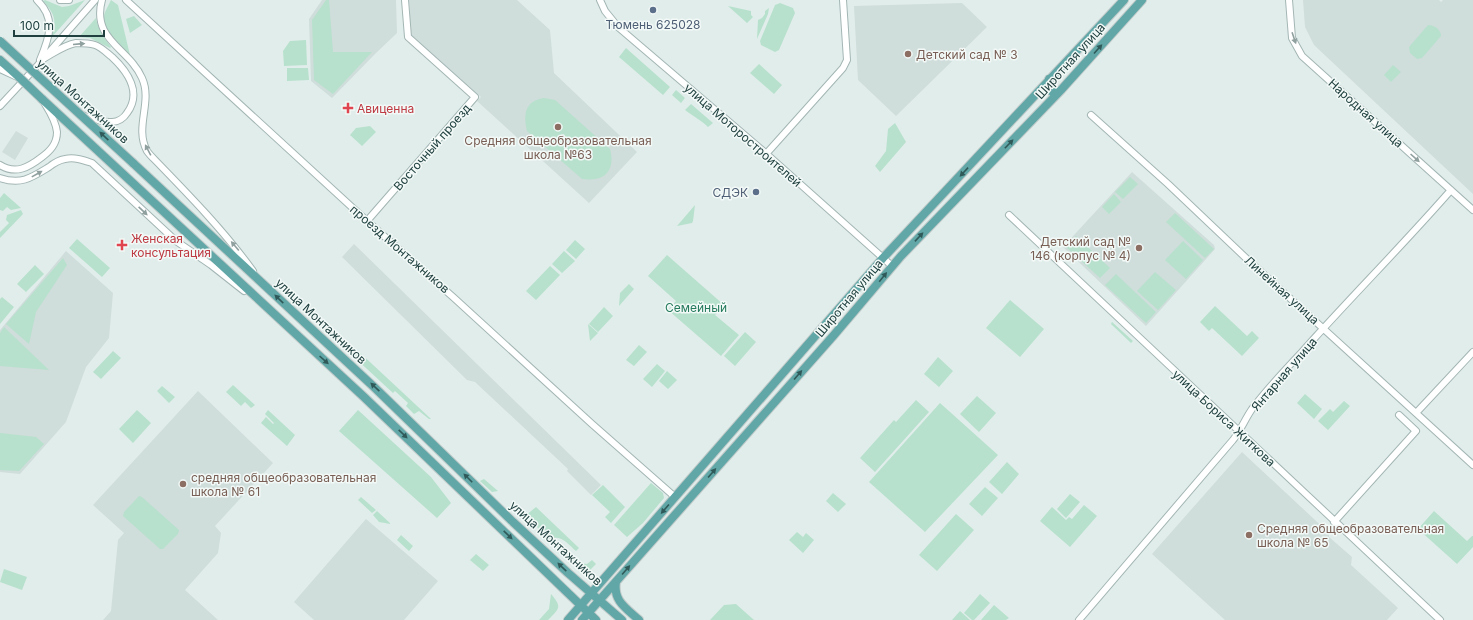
<svg xmlns="http://www.w3.org/2000/svg" width="1473" height="620" font-family="Inter,sans-serif">
	<style>
		.built { fill: #cfdddb }
		.green { fill: #b7e1cd }
		.lines { fill: none; stroke-linecap: round; stroke-linejoin: round }
		.minor-casing { stroke: #a3b6b4; stroke-width: 8 }
		.major-casing { stroke: #c0cac9; stroke-width: 10 }
		.minor { stroke: #fff; stroke-width: 6 }
		.major { stroke: #61a7a7; stroke-width: 8 }
		.major-bridge-casing { stroke: #c0cac9; stroke-width: 10; stroke-linecap: butt }
		.major-bridge { stroke: #61a7a7; stroke-width: 8 }
		.oneway { fill: #8fa09f }
		.oneway2 { fill: #305a59 }
		.service-dot { fill: #5c6f8a; stroke: #f2f9f7; stroke-width: 1.5 }
		.education-dot { fill: #8d6e63; stroke: #f2f9f7; stroke-width: 1.5 }
		.health-dot { fill: #e0444e; stroke: #f2f9f7; stroke-width: 1.5 }
		.labels { text-anchor: middle; dominant-baseline: central; stroke-width: 3; stroke-linejoin: round; paint-order: stroke }
		.service-label { font-size: 12px; fill: #4e5e75; stroke: #f2f9f7 }
		.education-label { font-size: 12px; fill: #785e54; stroke: #f2f9f7; text-anchor: start }
		.street-label { font-size: 12px; fill: #1f403f; stroke: #f2f9f7 }
		.health-label { font-size: 12px; fill: #be3a42; stroke: #f2f9f7; text-anchor: start }
		.park-label { font-size: 12px; fill: #257b5c; stroke: #f2f9f7 }
	</style>
	<rect width="100%" height="100%" fill="#e1edeb"/>
	<!-- built -->
	<path class="built" d="M322,0h74l1,33 -21,20 -44,45 -21,-17 -2,-62z
		M409,0h108l33,30 4,43 83,79 -48,51 -112,-102 4,-4 -70,-62z
		M1303,0h136l2,2 2,-2h30v194l-159,-149 -9,-18z
		M962,3l25,24 -91,89 -38,-36 -4,-74z
		M16,131l12,7 -13,22 -13,-8z
		M1132,172l82,73 1,4 -69,77 -83,-79z
		M354,244l247,241 -10,10 -24,-24 1,-2 -93,-87 -8,-2 -125,-123z
		M66,251l47,42 -4,45 -23,29 -20,55 -46,52 -20,-2v-142z
		M198,391l75,72 -58,63 6,7 -3,20 -33,37 33,30h-115l8,-9 7,-71 6,-7 -31,-28z
		M1242,452l87,81v4l23,20 -1,8 47,43 -11,12h-162l-73,-66z
		M366,519l72,62 -34,39h-90l-20,-18z"/>
	<!-- green -->
	<path class="green" d="M45,0l17,7 7,-1 16,-6 -35,39c8,-17 5,-25 -7,-38z
		M111,0l7,5 12,50c-10,-11 -31,-26 -25,-43 2,-4 4,-8 6,-12z
		M326,0h3l4,52h39l-39,42 -19,-14 -2,-60z
		M780,3l13,5 2,5 -16,37 -4,2 -14,-7 -1,-4 15,-36z
		M728,6l23,5v4l2,2 -6,6z
		M769,8l-1,6 -11,25 1,-19 4,-2 3,-4v-3z
		M134,16l8,9 -12,8 -4,-14z
		M96,18c2,12 8,20 15,29l-1,1 -20,-10 -11,-1z
		M1428,25c7,0 13,5 13,11l-19,22 -5,1 -7,-6 -1,-6z
		M306,40l1,25 -23,1 -1,-15 7,-10z
		M626,48l44,39 -7,8 -44,-38z
		M759,64l23,21 -8,9 -24,-21z
		M1393,65l8,7 -10,10 -7,-7z
		M287,68h21l1,12 -22,1z
		M676,90l9,8 -4,5 -9,-8z
		M544,98l11,2 55,49c6,22 -6,33 -28,30l-55,-48c-4,-17 -2,-30 17,-33z
		M691,104l22,19 -5,4c-7,-7 -15,-11 -23,-17z
		M895,123l11,19 -26,30 -5,-6 11,-15 2,-22z
		M370,126l6,6 -14,14 -12,-11 6,-7z
		M1130,177l8,7 -15,15 -8,-7z
		M4,193l17,15 -10,2 -4,-3 -4,4 -3,-1v-12z
		M1114,194l7,8 -12,12 -7,-7z
		M695,205l-2,16 -1,2 -15,3z
		M21,210l2,4 -23,24v-6l9,-9 -3,-3 1,-5z
		M1175,213l39,36 -9,9 -39,-36z
		M1076,236l34,32 -10,10 -34,-31z
		M77,239l33,29 -8,9 -33,-29z
		M575,240l10,9 -9,10 -10,-9z
		M1183,241l20,19 -17,19 -21,-19z
		M564,251l11,10 -13,12 -10,-9z
		M667,255l57,50 -9,10 24,20 -18,21 -53,-46 8,-9 -28,-25z
		M63,258l4,7 -31,47 -7,32 -23,-20z
		M35,265l9,9 -18,18 -9,-8z
		M550,266l10,9 -24,25 -10,-9z
		M1155,272l21,18 -18,20 -21,-19z
		M1116,274l40,38 -10,11 -41,-38z
		M629,284l5,5 -15,17 1,-13z
		M2,297l12,10 -14,17v-25z
		M1010,300l34,29 -24,28 -34,-29z
		M1215,306l32,30 5,-5 7,7 -17,18 -30,-28 -3,3 -9,-9z
		M604,307l9,9 -15,16 -9,-8z
		M1112,322l21,19 -2,2 -20,-19z
		M588,324l10,9 -8,8z
		M4,327l45,43 -49,-4v-33z
		M745,332l11,10 -21,24 -11,-10z
		M639,345l8,7 -13,14 -8,-6z
		M356,349l74,69 1,1h-2l-10,-8 -5,3 -8,-8 2,-3 -13,-12 -2,2 -40,-37z
		M113,351l8,7 -20,21 -8,-7z
		M938,357l15,14 -14,16 -15,-13z
		M657,364l8,7 -13,16 -9,-8z
		M667,371l10,9 -9,9 -9,-8z
		M233,385l22,20 -4,3 -6,-6 -4,4 -15,-14z
		M162,386l13,11 -6,6 -12,-12z
		M1305,394l17,15 -8,10 -17,-16z
		M977,396l19,17 -17,19 -19,-18z
		M916,400l13,12 -54,60 -15,-14 34,-38 2,2z
		M1344,401l6,5 -22,24 -10,-9 12,-12 3,3z
		M940,403l58,52 -73,77 -56,-50z
		M137,410l14,13 -18,20 -14,-14z
		M268,410l27,25 -8,11 -26,-23 5,-6 7,7 1,-1 -9,-9z
		M358,410l73,67 20,26 -14,15 -98,-87z
		M0,433l36,4 8,7 -25,27 -19,-1z
		M1007,462l12,12 -17,20 -13,-12z
		M484,479l14,12 -6,1 -12,-11z
		M651,483l12,10 1,5 -21,25 -16,14 -13,-12z
		M603,485l22,22 -14,16 -6,-6 5,-5 -18,-17z
		M985,487l13,11 -16,18 -13,-12z
		M833,493l13,11 -8,8 -12,-11z
		M1070,494l10,8 -14,16 -9,-9z
		M139,496l3,1 37,33 -1,4 -15,15h-3l-37,-33 1,-4z
		M361,497l15,13 -4,3 -14,-13z
		M1084,505l13,11 -27,31 -30,-26 12,-14 14,13 3,-3 3,2z
		M536,507l43,41 -3,3c-8,-7 -15,-17 -26,-12l-25,-23z
		M377,511l14,13 -12,-2 -6,-7z
		M1434,511l33,30 5,-5h1v11l-16,17 -39,-35z
		M956,514l18,16 -37,41 -18,-16z
		M797,532l6,5 3,-4 8,7 -11,13 -14,-13z
		M401,535l12,11 -4,5 -12,-11z
		M556,544l3,1 17,16 -2,2 -20,-18z
		M476,554l13,11 -6,6 -13,-11z
		M592,560l4,4 -6,6h-9l-4,-3 3,-4 7,1z
		M4,569l23,8 -5,13 -22,-8z
		M551,594c11,13 9,14 -3,26h-9l10,-11z
		M980,594l10,9 -16,17h-2l-8,-7z
		M736,604l18,16h-44l14,-15z
		M994,605l15,13 -3,2h-25z
		M960,611l10,9h-18z"/>
	<g class="lines">
		<defs>
			<path id="minor" d="M37,0c20,19 12,38 3,60
				M60,0h9
				M102,0c-11,40 27,48 40,78 11,24 -8,49 5,73 2,3 5,6 8,9 35,36 69,71 98,111
				M126,0l241,221 86,76 139,127 83,73
				M600,0l5,11 13,16 144,123 130,116
				M1289,0l3,38 10,18 171,154
				M43,59c11,-6 21,-14 33,-16 6,0 13,0 19,2 6,2 12,8 17,12 16,15 30,36 15,56 -3,5 -9,9 -15,9 -10,1 -20,-4 -30,-7
				M0,69l15,7
				M0,106l38,-41 57,-65
				M1091,115l77,69 80,76 225,205
				M766,154l77,-86 4,-8 -4,-60
				M0,165c16,10 29,2 42,-8 8,-6 15,-13 15,-25 -1,-10 -7,-20 -12,-28
				M0,178c21,7 31,0 49,-11 5,-4 10,-7 16,-8 10,-2 18,1 27,4l84,78 35,24 33,26
				M1009,215l431,405
				M367,221l108,-124 -67,-60 -3,-37
				M1416,413l57,-61
				M1334,522l82,-91 -17,-16
				M1079,620l154,-180c8,-10 12,-21 19,-31 15,-20 33,-39 50,-57 49,-55 101,-107 149,-162"/>
			<path id="major" d="M0,60l20,18
				M1049,79c-4,10 3,17 12,11
				M42,99l322,298 232,223
				M133,163l241,224 139,135 55,51 54,47
				M616,582c-3,19 10,26 23,38
				M568,620l315,-362 241,-258
				M582,620l252,-285 67,-79 160,-166 81,-90"/>
		</defs>
		<!-- minor casing -->
		<use href="#minor" class="minor-casing"/>
		<!-- major casing -->
		<use href="#major" class="major-casing"/>
		<!-- minor -->
		<use href="#minor" class="minor"/>
		<!-- major -->
		<use href="#major" class="major"/>
		<defs>
			<path id="major-bridge" d="M0,41l133,122
				M20,78l22,21"/>
		</defs>
		<!-- major-bridge casing -->
		<use href="#major-bridge" class="major-bridge-casing"/>
		<!-- major-bridge -->
		<use href="#major-bridge" class="major-bridge"/>
	</g>
	<!-- one-way arrows -->
	<defs><path id="oneway-solid" d="M-6-.8H1V-3.2L6.5 0L1 3.2V.8H-6Z"/></defs>
	<g class="oneway">
		<use href="#oneway-solid" transform="translate(1294 38) rotate(71)"/>
		<use href="#oneway-solid" transform="translate(79 44) rotate(-5)"/>
		<use href="#oneway-solid" transform="translate(148 150) rotate(-118)"/>
		<use href="#oneway-solid" transform="translate(1415 158) rotate(42)"/>
		<use href="#oneway-solid" transform="translate(37 174) rotate(-29)"/>
		<use href="#oneway-solid" transform="translate(143 211) rotate(43)"/>
		<use href="#oneway-solid" transform="translate(235 246) rotate(-130)"/>
	</g>
	<g class="oneway2">
		<use href="#oneway-solid" transform="translate(1098 49) rotate(-48)"/>
		<use href="#oneway-solid" transform="translate(104 136) rotate(-137)"/>
		<use href="#oneway-solid" transform="translate(1009 144) rotate(-46)"/>
		<use href="#oneway-solid" transform="translate(964 172) rotate(133)"/>
		<use href="#oneway-solid" transform="translate(919 237) rotate(-47)"/>
		<use href="#oneway-solid" transform="translate(883 277) rotate(-51)"/>
		<use href="#oneway-solid" transform="translate(279 299) rotate(-136)"/>
		<use href="#oneway-solid" transform="translate(324 360) rotate(42)"/>
		<use href="#oneway-solid" transform="translate(798 375) rotate(-49)"/>
		<use href="#oneway-solid" transform="translate(375 387) rotate(-137)"/>
		<use href="#oneway-solid" transform="translate(403 434) rotate(44)"/>
		<use href="#oneway-solid" transform="translate(712 473) rotate(-49)"/>
		<use href="#oneway-solid" transform="translate(468 478) rotate(-135)"/>
		<use href="#oneway-solid" transform="translate(665 509) rotate(131)"/>
		<use href="#oneway-solid" transform="translate(508 535) rotate(44)"/>
		<use href="#oneway-solid" transform="translate(562 567) rotate(-136)"/>
		<use href="#oneway-solid" transform="translate(626 570) rotate(-49)"/>
	</g>
	<!-- markers -->
	<g class="service-dot">
		<circle cx="653" cy="10" r="4"/>
		<circle cx="756" cy="192" r="4"/>
	</g>
	<g class="education-dot">
		<circle cx="908" cy="54" r="4"/>
		<circle cx="558" cy="127" r="4"/>
		<circle cx="1139" cy="248" r="4"/>
		<circle cx="183" cy="484" r="4"/>
		<circle cx="1249" cy="535" r="4"/>
	</g>
	<g class="health-dot">
		<path d="M346 102h4v4h4v4h-4v4h-4v-4h-4v-4h4z"/>
		<path d="M120 239h4v4h4v4h-4v4h-4v-4h-4v-4h4z"/>
	</g>
	<g class="labels">
		<!-- service labels -->
		<g class="service-label">
			<text x="653" y="24">Тюмень 625028</text>
			<text x="748" y="192" text-anchor="end">СДЭК</text>
		</g>
		<!-- education labels -->
		<g class="education-label">
			<text x="916" y="54">Детский сад № 3</text>
			<text x="558" y="140" text-anchor="middle">Средняя общеобразовательная<tspan x="558" dy="14">школа №63</tspan></text>
			<text x="1131" y="241" text-anchor="end">Детский сад №<tspan x="1131" dy="14">146 (корпус № 4)</tspan></text>
			<text x="191" y="477">средняя общеобразовательная<tspan x="191" dy="14">школа № 61</tspan></text>
			<text x="1257" y="528">Средняя общеобразовательная<tspan x="1257" dy="14">школа № 65</tspan></text>
		</g>
		<!-- street labels -->
		<g class="street-label">
			<text transform="translate(1070 61) rotate(-48)">Широтная улица</text>
			<text transform="translate(83 101) rotate(42)">улица Монтажников</text>
			<text transform="translate(1366 113) rotate(42)">Народная улица</text>
			<text transform="translate(743 135) rotate(41)">улица Моторостроителей</text>
			<text transform="translate(432 147) rotate(-49)">Восточный проезд</text>
			<text transform="translate(400 249) rotate(41)">проезд Монтажников</text>
			<text transform="translate(1282 290) rotate(42)">Линейная улица</text>
			<text transform="translate(849 298) rotate(-50)">Широтная улица</text>
			<text transform="translate(321 321) rotate(43)">улица Монтажников</text>
			<text transform="translate(1284 374) rotate(-49)">Янтарная улица</text>
			<text transform="translate(1224 418) rotate(43)">улица Бориса Житкова</text>
			<text transform="translate(556 543) rotate(42)">улица Монтажников</text>
		</g>
		<!-- health labels -->
		<g class="health-label">
			<text x="357" y="108">Авиценна</text>
			<text x="131" y="238">Женская<tspan x="131" dy="14">консультация</tspan></text>
		</g>
		<!-- park labels -->
		<g class="park-label">
			<text x="696" y="307">Семейный</text>
		</g>
	</g>
	<!-- scale -->
	<path d="M14 30v6h90v-6" fill="none" stroke="#1f403f" stroke-width="2"/>
	<text x="20" y="30" font-size="12" fill="#1f403f" stroke="#f2f9f7" stroke-width="3" paint-order="stroke">100 m</text>
</svg>
